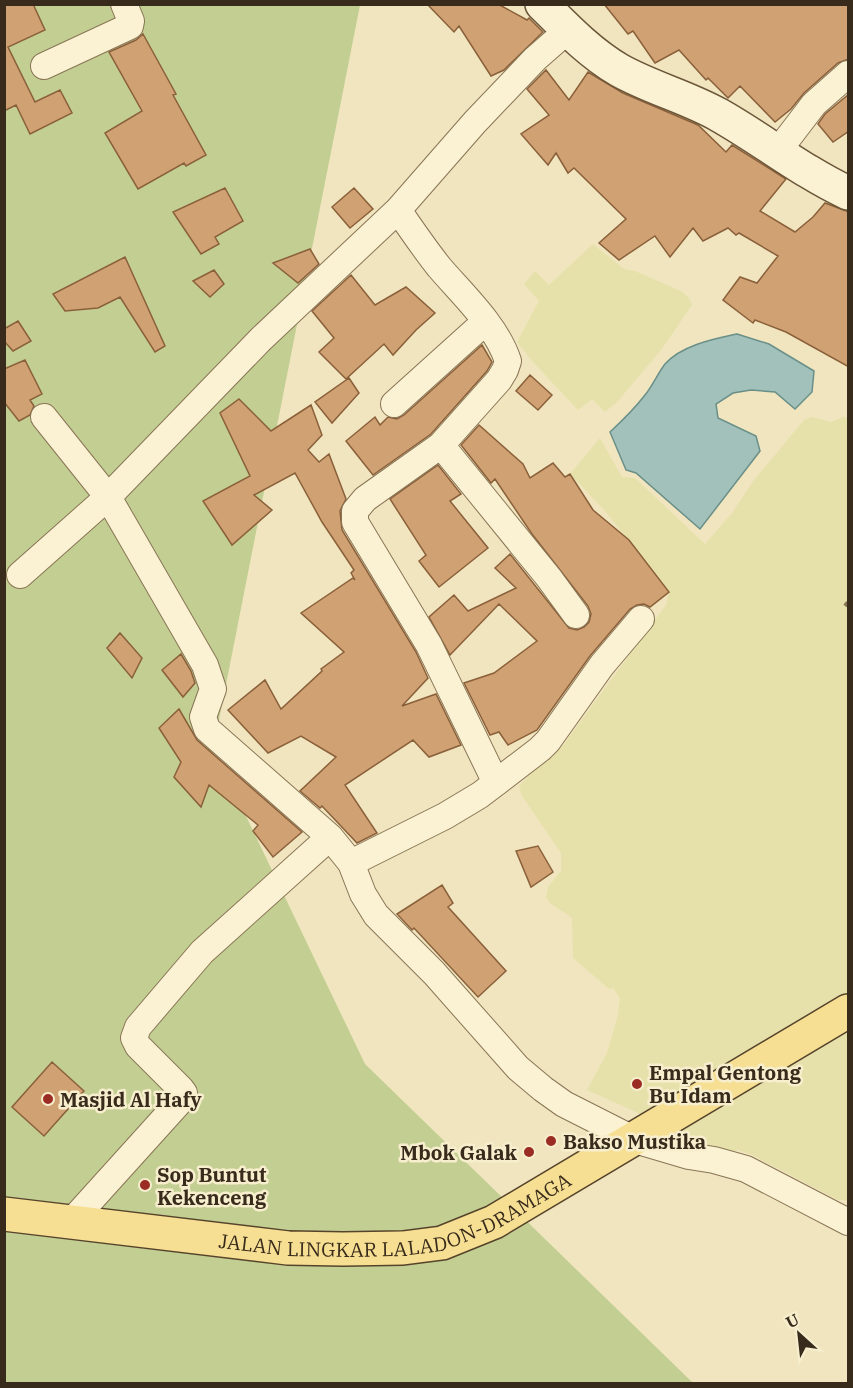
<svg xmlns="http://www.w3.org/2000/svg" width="853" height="1388" font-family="'IBM Plex Serif',serif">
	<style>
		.farmland { fill: #e6e1ab }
		.green { fill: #c2ce92 }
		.water { fill: #a2c1ba; stroke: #698f89; stroke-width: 1.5 }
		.building { fill: #d0a172; stroke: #8a603b; stroke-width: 1.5 }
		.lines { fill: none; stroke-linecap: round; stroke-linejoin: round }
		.street-casing { stroke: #897556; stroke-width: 28 }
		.secondary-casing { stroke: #6b5639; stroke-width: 36 }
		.primary-casing { stroke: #56432b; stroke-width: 36 }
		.path { stroke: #897556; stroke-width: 4; stroke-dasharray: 4.5 3; stroke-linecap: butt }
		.street { stroke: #faf2d2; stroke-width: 26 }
		.secondary { stroke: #faf2d2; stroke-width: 33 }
		.primary { stroke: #f6df93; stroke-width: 33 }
		.poi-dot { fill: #9b2c23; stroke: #f7eece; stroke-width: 2 }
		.labels { text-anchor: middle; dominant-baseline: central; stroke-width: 5; stroke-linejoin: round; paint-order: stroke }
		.poi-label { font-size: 20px; font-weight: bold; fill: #382b1b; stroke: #f7eece; text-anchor: start }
		.street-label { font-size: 20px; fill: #382b1b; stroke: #f7eece }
	</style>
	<rect width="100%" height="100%" fill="#f0e5be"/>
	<!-- farmland -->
	<path class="farmland" d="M593,244l31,25 11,2 46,20 8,7 3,7 -31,45 -44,52 -12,10 -13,-13 -14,11 -44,-47 -17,-21 22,-41 -15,-17 11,-13 14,14z
		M812,417l19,5 11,-5 6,1v782h-10l-86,-45 -14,-5 -16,5 -36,-11 -50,-32 -49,-22 20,-37 11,-38 2,-17 -7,-10 -4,1 -36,-31 -1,-40 -22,-15 -4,-6 2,-10 13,-16v-18l-39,-57 -3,-10 18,-19 27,-23 102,-139 3,-13 -64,-81 -35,-37 30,-36 22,39 13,1 70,66 27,-31 22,-33 50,-60z"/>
	<!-- green -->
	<path class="green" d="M5,5h355l-143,725 -8,55 36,29 120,250 328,319 -688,1z"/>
	<!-- water -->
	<path class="water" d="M737,334l32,10 45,27 -2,21 -17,17 -20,-17 -24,-2 -18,3 -17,11 2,14 38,18 4,15 -60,78 -64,-56 -10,-3 -16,-38c13,-12 25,-24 35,-37 8,-10 13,-22 20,-31 17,-19 49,-25 72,-30z"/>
	<!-- building -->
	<path class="building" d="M4,4h29l12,26 -37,17 27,55 25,-12 12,23 -42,21 -14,-29 -12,6z
		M427,4h71l29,16 2,-2 14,14 -39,38 -13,6 -32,-50 -5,6z
		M604,4h245v55l-11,4 -34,30 -13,16 -16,13 -35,-36 -12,12 -20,-20 -2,2 -27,-30 -24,13 -22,-32 -5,3z
		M143,34l33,60 -3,1 33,60 -20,11 -2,-3 -46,26 -33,-56 37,-22 -33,-59 27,-12z
		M546,70l23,30 19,-28 35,21 75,32 28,27 6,-7 54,34 -26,32 35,21 18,-15 12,-14 24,9v155l-63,-35 -31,-12 -2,3 -30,-23 17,-23 17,6 21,-27 -39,-23 -3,2 -8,-7 -25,13 -10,-13 -23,29 -15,-21 -36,24 -20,-17 27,-24 -52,-51 -6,5 -12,-20 -8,12 -27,-31 28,-19 -22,-26z
		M849,94v37l-16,11 -15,-18 7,-10z
		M225,188l18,33 -28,16 4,7 -18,10 -28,-42z
		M354,188l19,21 -23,19 -18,-21z
		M310,249l9,15 -21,19 -25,-20z
		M125,257l40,89 -10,6 -35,-55 -22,11 -33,3 -12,-17z
		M214,270l10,14 -14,13 -17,-16z
		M351,275l24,30 31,-18 29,26 -19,17 -23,25 -9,-11 -38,35 -27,-27 15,-14 -22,-27z
		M18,321l13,20 -18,10 -9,-10v-12z
		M482,345l10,17 -5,9 -56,63 -58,41 -27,-34 29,-24 5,8 8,-8 9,2 7,-4z
		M25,360l17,34 -12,6 4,6 -4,9 -11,6 -15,-19v-33z
		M530,375l22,20 -14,15 -22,-19z
		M349,378l10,15 -27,30 -17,-21z
		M239,399l32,32 40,-26 11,30 -14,15 11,12 10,-8 17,45 -6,12 2,19 74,122 12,26 -26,28 34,-12 25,51 -32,12 -16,-17 -68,45 32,48 -20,10 -35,-37 -2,2 -20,-17 36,-34 -35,-21 -33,17 -40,-43 37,-30 16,29 41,-38 -1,-2 23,-17 -43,-39 52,-35 2,2 -4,-7 3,-3 -32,-48 -27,-49 -41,22 18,15 -40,35 -29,-44 47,-25 -30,-63z
		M479,425l44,39 7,14 23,-15 12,14 5,-3 23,36 36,30 40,52 -19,15 -6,-3 -7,1 -7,4 -40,47 -53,74 -29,15 -9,-13 -9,3 -26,-52 30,-10 43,-32 -38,-37 -49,51 -21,-38 25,-22 14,16 48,-23 -21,-20 15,-14 59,74 8,2 7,-3 5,-5 2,-8 -3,-8 -56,-72 -37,-55 -4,4 -30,-38z
		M438,465l23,29 -11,7 38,47 -49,39 -20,-26 7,-6 -36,-56z
		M120,633l22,25 -10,20 -25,-30z
		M181,654l10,17 4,12 -12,14 -21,-27z
		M179,709l18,31 105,92 -29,25 -20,-26 5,-6 -49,-40 -8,22 -27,-30 7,-15 -22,-34z
		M538,846l15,26 -22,15 -15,-36z
		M442,885l11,18 -5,4 58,64 -28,26 -64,-69 -2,2 -15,-16z
		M52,1062l32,29 -40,45 -32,-29z"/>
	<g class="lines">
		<defs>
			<path id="street" d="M44,66l86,-40 1,-5 -7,-17
				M778,151l36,-47 34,-30
				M398,210c13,19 26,38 41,57 24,28 57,58 69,94l-3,9 -6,10 -58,65 -76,54 -10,12v11l74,123 67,138
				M394,404l91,-82
				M44,417l64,80 97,168 8,24 -10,28 4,12 123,108
				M441,445l108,133 27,37
				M20,575l88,-78 153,-158 137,-129 77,-88 60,-63 33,-29
				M641,619l-39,46 -54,76 -8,8 -60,46 -35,21 -94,47 12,31 13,21 58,58 84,95 25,21 21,15 71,36 54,16 25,4 32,9 102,53
				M71,1222l112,-124 1,-5 -3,-4 -43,-43 -4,-8 4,-11 64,-75 128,-115 21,26"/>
			<path id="secondary" d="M542,4c24,24 48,49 77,66 32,18 68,27 100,45 44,25 84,57 129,78"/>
			<g id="primary">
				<path id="s1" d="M4,1214l284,34 55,1 60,-1 39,-5 52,-21 354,-211"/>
			</g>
		</defs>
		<!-- street casing -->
		<use href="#street" class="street-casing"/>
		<!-- secondary casing -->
		<use href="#secondary" class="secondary-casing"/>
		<!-- primary casing -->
		<use href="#primary" class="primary-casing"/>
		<!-- path -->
		<path class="path" d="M845,606l3,-4"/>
		<!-- street -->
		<use href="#street" class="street"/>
		<!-- secondary -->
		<use href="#secondary" class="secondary"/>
		<!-- primary -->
		<use href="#primary" class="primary"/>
	</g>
	<!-- markers -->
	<g class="poi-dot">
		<circle cx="637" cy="1084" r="6"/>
		<circle cx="48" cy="1099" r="6"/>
		<circle cx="551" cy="1141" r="6"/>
		<circle cx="529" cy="1152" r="6"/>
		<circle cx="145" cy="1185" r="6"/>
	</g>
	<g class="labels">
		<!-- poi labels -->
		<g class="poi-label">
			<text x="649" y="1072">Empal Gentong<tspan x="649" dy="23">Bu Idam</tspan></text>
			<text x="60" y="1099">Masjid Al Hafy</text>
			<text x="563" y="1141">Bakso Mustika</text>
			<text x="517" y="1152" text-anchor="end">Mbok Galak</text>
			<text x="157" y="1174">Sop Buntut<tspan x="157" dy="23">Kekenceng</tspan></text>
		</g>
		<!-- street labels -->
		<g class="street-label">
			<text stroke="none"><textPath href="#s1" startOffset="400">JALAN LINGKAR LALADON-DRAMAGA</textPath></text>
		</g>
	</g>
	<!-- border -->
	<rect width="853" height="1388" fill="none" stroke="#382b1b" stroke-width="12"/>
	<!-- north arrow -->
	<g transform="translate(799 1334) rotate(333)" stroke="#f7eece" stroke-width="4.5" paint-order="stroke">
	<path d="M0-4.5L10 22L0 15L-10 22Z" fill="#382b1b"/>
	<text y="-9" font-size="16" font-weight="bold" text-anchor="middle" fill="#382b1b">U</text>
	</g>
</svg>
